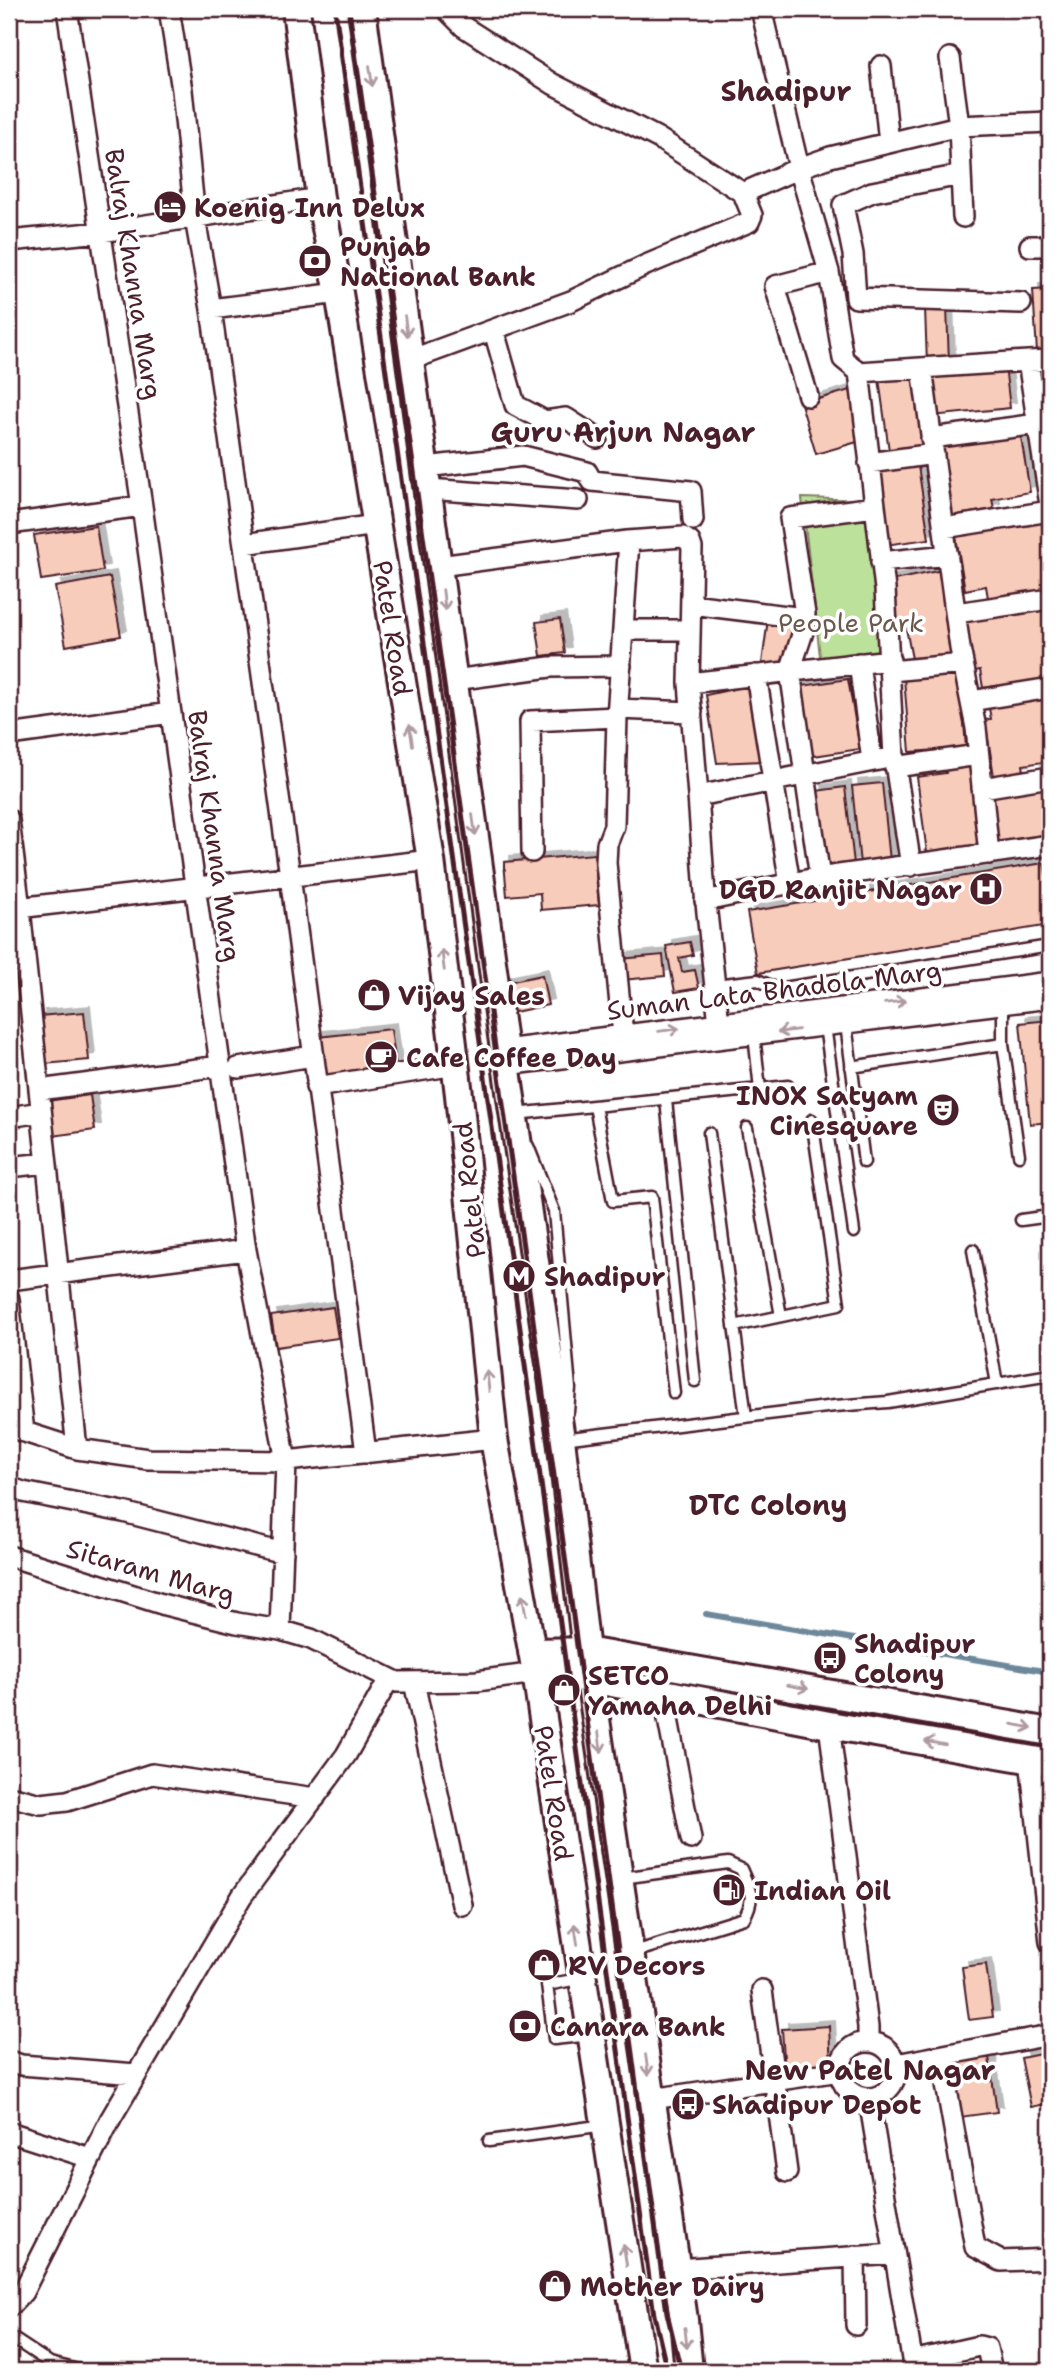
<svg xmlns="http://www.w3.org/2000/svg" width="1059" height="2380" font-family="'Shantell Sans',sans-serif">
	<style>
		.green { fill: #bbe19b; stroke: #828063; stroke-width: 2 }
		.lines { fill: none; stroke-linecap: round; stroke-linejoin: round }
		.stream { stroke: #6d879b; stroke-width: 6 }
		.building { fill: #f8ccba; stroke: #4a1f2b; stroke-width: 2; filter: url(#shadow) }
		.lane-casing { stroke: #4a1f2b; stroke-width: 15 }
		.street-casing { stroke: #4a1f2b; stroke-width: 24 }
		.secondary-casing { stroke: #4a1f2b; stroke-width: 32 }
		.lane { stroke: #fff; stroke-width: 10 }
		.street { stroke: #fff; stroke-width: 19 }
		.secondary { stroke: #fff; stroke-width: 26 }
		.rail { stroke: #4a1f2b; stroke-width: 5 }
		.oneway { stroke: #ae9aa0 }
		.labels { text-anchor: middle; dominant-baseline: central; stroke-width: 7; stroke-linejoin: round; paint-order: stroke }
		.poi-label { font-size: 26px; font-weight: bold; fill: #4a1f2b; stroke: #fff; text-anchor: start }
		.street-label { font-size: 26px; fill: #4a1f2b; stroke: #fff }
		.park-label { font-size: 26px; fill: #6c594d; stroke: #fff }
		.neighbourhood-label { font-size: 28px; font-weight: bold; fill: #4a1f2b; stroke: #fff }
	</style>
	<defs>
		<filter id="shadow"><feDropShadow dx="6" dy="-6" stdDeviation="0" flood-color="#0004"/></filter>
	</defs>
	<rect width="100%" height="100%" fill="#fff"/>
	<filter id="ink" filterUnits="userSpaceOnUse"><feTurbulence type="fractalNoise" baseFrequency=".0143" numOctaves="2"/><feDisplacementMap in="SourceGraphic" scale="14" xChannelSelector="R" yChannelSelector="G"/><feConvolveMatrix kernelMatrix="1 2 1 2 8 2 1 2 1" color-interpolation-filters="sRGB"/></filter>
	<g filter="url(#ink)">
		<!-- green -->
		<path class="green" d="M802,498l63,2 27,155 -71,10z"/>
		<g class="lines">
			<!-- stream -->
			<path class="stream" d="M706,1614l344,58"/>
		</g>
		<!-- building -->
		<path class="building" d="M1050,289v62l-13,1 -4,-62z
			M947,307l2,56 -22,1 -2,-56z
			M1005,366l5,42 -78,8 -5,-41z
			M917,374l11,79 -38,5 -11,-79z
			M850,390l14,50 -48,14 -15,-50z
			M1020,431l10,61 -38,7 2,10 -43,7 -12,-71z
			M917,459l12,80 -44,6 -12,-80z
			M1042,522l8,50v22l-61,10 -3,-18 -21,4 -10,-59 39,-6 1,5z
			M96,526l7,45 -62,9 -7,-45z
			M942,570l17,85 -46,9 -8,-41 -11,2 -9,-43z
			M110,577l11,59 -55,10 -11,-59z
			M1048,607l2,12v65l-52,8 -1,-6 -14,2 -3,-18 -9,2 -9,-51z
			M560,619l5,34 -24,3 -5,-34z
			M768,619l26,4 -7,44 -25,-4z
			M960,673l6,75 -56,4 -6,-74z
			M848,679l12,70 -53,8 -11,-70z
			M752,685l10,76 -45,2 -11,-68z
			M1050,693v68l-27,4 1,6 -30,5 -9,-56 6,-1 -3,-16z
			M970,766l12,84 -55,3 -10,-76 29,-4 -1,-4z
			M882,783l8,78 -30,3 -8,-78z
			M845,787l9,77 -29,4 -9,-77z
			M1050,787v52l-54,6 -6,-51z
			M594,854l5,51 -58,5 -1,-17 -33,3 -3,-34z
			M1044,863l6,36v26l-292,48 -11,-61z
			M690,942l3,13 -14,3 3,14 13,-2 4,18 -24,4 -9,-46z
			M663,955l2,21 -43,4 -2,-21z
			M542,975l6,30 -38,8 -7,-30z
			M84,1012l5,48 -45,4 -5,-48z
			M1050,1020v102l-20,2 -10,-101z
			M391,1029l5,37 -56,6 -1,7 -17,2 -4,-44z
			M90,1095l5,35 -50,7 -5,-35z
			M333,1307l5,31 -62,9 -5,-31z
			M986,1964l7,53 -24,3 -7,-53z
			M829,2026l2,43 -46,4 -3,-44z
			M1050,2052v51l-19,4 -10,-49z
			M989,2057l8,55 -44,6 -8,-55z"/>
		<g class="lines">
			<defs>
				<path id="lane" d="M715,985l43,-5 19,9 273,-43
					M1003,1004v40
					M846,1024l18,138
					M825,1026l29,206
					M851,1067l152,-23 16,111
					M760,1089l28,-3
					M666,1100l29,281
					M595,1106l18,95 39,-4 22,196
					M515,1114l245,-25 -6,-54
					M747,1128l34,188
					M709,1133l37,284
					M528,1146l26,65 16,177 -2,24
					M1021,1220l29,-4
					M973,1250l24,134
					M734,1326l105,-22 -27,-184
					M562,1439l273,-33 53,-4 162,-27
					M622,1878l106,-15 13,6c9,21 15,28 3,49l-113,35
					M583,1978l-36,7 7,54 37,-4
					M489,2141l116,-16
					M9,2336l41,27 33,8"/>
				<path id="street" d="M67,9l75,497 104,744 40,211 208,-22
					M169,9l13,81 13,128 16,91 79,567 76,577
					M446,9l18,18 89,57 105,54 85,55
					M761,9l38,159 30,104 14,87 16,13 169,-11
					M950,58l9,68 4,91
					M881,66l8,77
					M961,175l-89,17 -29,13 10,49 3,44 165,5
					M9,241l92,-9 219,-34
					M1030,246h20
					M211,309l128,-16
					M494,331l21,74 30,16 21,-3 31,20
					M410,360l161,-59 75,-36 103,-43 3,-7 -9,-22 56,-25 31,-11 129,-31 91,-4
					M1050,360l-22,1 22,144
					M922,368l38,280 16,80 13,126
					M859,372l26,217 9,168 17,109
					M808,396l-33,-110 54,-14
					M931,438l107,-14
					M869,463l65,-9
					M425,467l98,-11 64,16 5,9 99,10 2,29
					M428,489l150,11
					M9,524l133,-18
					M944,528l106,-17
					M244,544l132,-19
					M881,562l67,-7
					M439,566l188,-25 56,-4 7,5 2,6 -3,135 9,113 196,-39
					M691,604l113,14
					M956,613l94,-14
					M623,630h67
					M859,663l13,98
					M891,671l72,-7
					M756,675l34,209
					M454,680l96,-13 71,-1
					M689,683l201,-23
					M971,701l79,-13
					M618,709l74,3
					M9,735l162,-22
					M895,767l83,-12
					M982,788l68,-11
					M698,796l7,98 14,130
					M9,820l11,89 57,540
					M532,852l-2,-131 87,-4
					M820,878l-30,-207 13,-39 2,-18 -15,-96 85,-11
					M705,901l106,-22 239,-34
					M9,909l422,-49
					M623,1035l-17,-172 1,-19 7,-18 3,-109 12,-176
					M504,1050l546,-68
					M506,1065l544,-67
					M238,1068l75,-12
					M316,1087l140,-22
					M39,1090l181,-24
					M9,1117l32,-5
					M9,1167l37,-4
					M9,1280l237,-30
					M9,1299l15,133
					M9,1427l68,22 71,10 138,2 -6,169
					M9,1487l14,5 100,20 160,41
					M9,1556l156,49 72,18 43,7 31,9 86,43 80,-1 59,-8
					M414,1682l48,223
					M663,1693l28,146
					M829,1725l39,302v15
					M1030,1759l20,183
					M9,1796l32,8 26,-3 85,-27 163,24
					M762,1990l25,182
					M840 2070a28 28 0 1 1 56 0a28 28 0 1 1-56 0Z
					M941,2056l34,191 26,14 49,-2
					M9,2061l12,4 115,9
					M896,2064l154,-29
					M652,2099l188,-28
					M869,2099l45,272
					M9,2132l81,26
					M855,2256l1,69
					M676,2269l218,-15
					M9,2307l14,-15 88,-174 131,-222 104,-141 43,-76
					M912,2361l67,-15 8,2 5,23"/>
				<path id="secondary" d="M296,9l24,189 19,95 92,567 28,235 35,344 42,234 107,698
					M362,9l142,1041 57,389 25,212 98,669 5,51
					M532,1652l54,-1 464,81
					M536,1673l55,6 238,46 221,38"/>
			</defs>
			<!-- lane casing -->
			<use href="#lane" class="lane-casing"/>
			<!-- street casing -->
			<use href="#street" class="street-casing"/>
			<!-- secondary casing -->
			<use href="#secondary" class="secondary-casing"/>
			<!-- lane -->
			<use href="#lane" class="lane"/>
			<!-- street -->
			<use href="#street" class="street"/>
			<!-- secondary -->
			<use href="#secondary" class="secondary"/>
			<!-- rail -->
			<path class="rail" d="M335,9l178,1268 141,1038 13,56
				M349,9l178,1266 140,1038 14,58"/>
		</g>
		<!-- one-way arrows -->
		<defs><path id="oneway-shaft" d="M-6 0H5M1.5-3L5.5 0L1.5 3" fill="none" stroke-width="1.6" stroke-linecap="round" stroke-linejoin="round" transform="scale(1.75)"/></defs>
		<g class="oneway">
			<use href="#oneway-shaft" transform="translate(371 76) rotate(82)"/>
			<use href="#oneway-shaft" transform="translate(406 326) rotate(82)"/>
			<use href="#oneway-shaft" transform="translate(444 600) rotate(83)"/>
			<use href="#oneway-shaft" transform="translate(411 735) rotate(-99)"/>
			<use href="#oneway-shaft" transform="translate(474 825) rotate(82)"/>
			<use href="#oneway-shaft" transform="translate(443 960) rotate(-97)"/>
			<use href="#oneway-shaft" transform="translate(895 1002) rotate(-7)"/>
			<use href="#oneway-shaft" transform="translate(669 1030) rotate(-7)"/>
			<use href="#oneway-shaft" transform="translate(788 1031) rotate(173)"/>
			<use href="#oneway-shaft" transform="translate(488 1381) rotate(-96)"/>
			<use href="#oneway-shaft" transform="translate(524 1605) rotate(-100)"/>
			<use href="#oneway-shaft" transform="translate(798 1687) rotate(10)"/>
			<use href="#oneway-shaft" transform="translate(1022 1726) rotate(10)"/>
			<use href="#oneway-shaft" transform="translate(600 1742) rotate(82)"/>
			<use href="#oneway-shaft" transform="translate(935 1743) rotate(-170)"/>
			<use href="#oneway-shaft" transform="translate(576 1934) rotate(-99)"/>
			<use href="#oneway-shaft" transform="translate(647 2065) rotate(82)"/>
			<use href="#oneway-shaft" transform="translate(625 2255) rotate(-99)"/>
			<use href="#oneway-shaft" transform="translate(686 2338) rotate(84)"/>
		</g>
	</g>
	<!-- icons -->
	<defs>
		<symbol id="hotel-disc" viewBox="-11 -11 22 22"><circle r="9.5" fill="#4a1f2b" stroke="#fff"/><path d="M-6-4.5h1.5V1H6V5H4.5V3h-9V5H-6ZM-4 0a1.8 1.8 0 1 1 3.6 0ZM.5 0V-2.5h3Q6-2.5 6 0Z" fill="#fff"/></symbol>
		<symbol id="bank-disc" viewBox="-11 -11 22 22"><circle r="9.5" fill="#4a1f2b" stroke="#fff"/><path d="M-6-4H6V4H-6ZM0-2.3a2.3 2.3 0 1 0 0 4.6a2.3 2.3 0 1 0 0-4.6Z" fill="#fff"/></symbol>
		<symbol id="hospital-disc" viewBox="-11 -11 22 22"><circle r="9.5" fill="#4a1f2b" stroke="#fff"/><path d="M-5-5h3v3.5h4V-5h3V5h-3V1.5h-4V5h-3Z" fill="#fff"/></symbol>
		<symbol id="shop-disc" viewBox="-11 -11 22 22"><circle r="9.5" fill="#4a1f2b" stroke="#fff"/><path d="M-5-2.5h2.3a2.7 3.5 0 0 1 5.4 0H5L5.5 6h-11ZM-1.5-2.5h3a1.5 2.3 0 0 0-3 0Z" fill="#fff"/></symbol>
		<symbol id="cafe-disc" viewBox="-11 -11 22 22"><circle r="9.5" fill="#4a1f2b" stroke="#fff"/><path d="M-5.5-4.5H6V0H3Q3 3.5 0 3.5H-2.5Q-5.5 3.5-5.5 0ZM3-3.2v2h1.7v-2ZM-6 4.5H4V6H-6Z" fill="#fff"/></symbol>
		<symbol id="theatre-disc" viewBox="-11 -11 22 22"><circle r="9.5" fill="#4a1f2b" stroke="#fff"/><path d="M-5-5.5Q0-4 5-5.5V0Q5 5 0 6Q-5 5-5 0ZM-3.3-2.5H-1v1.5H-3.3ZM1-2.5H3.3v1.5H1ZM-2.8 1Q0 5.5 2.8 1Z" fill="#fff"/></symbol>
		<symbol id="metro-disc" viewBox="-11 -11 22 22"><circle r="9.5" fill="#4a1f2b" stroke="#fff"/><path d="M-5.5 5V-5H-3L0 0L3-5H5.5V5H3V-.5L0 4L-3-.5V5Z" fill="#fff"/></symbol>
		<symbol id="bus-disc" viewBox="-11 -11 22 22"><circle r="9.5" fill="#4a1f2b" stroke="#fff"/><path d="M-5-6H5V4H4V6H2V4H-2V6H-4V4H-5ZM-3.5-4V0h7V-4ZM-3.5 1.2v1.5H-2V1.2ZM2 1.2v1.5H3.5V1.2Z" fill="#fff"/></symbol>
		<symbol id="fuel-disc" viewBox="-11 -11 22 22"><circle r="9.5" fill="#4a1f2b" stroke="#fff"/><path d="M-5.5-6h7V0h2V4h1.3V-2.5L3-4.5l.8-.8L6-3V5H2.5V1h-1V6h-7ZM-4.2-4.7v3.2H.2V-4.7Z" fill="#fff"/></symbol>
	</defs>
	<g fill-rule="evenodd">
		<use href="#hotel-disc" x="151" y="188" width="38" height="38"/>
		<use href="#bank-disc" x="296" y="242" width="38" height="38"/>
		<use href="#hospital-disc" x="967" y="870" width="38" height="38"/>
		<use href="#shop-disc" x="355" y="976" width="38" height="38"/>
		<use href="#cafe-disc" x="362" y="1038" width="38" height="38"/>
		<use href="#theatre-disc" x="924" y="1091" width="38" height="38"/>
		<use href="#metro-disc" x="500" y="1257" width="38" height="38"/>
		<use href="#bus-disc" x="811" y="1639" width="38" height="38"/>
		<use href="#shop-disc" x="545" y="1671" width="38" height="38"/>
		<use href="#fuel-disc" x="710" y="1871" width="38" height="38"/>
		<use href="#shop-disc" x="525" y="1946" width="38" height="38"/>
		<use href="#bank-disc" x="506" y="2007" width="38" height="38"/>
		<use href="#bus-disc" x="669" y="2085" width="38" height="38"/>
		<use href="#shop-disc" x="536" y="2267" width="38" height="38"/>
	</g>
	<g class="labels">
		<!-- poi labels -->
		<g class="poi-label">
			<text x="194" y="207">Koenig Inn Delux</text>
			<text x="340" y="246">Punjab<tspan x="340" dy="30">National Bank</tspan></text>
			<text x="962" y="889" text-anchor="end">DGD Ranjit Nagar</text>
			<text x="398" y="995">Vijay Sales</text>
			<text x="406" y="1057">Cafe Coffee Day</text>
			<text x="918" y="1095" text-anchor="end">INOX Satyam<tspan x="918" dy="30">Cinesquare</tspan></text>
			<text x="544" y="1276">Shadipur</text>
			<text x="854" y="1643">Shadipur<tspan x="854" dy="30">Colony</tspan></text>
			<text x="588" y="1675">SETCO<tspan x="588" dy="30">Yamaha Delhi</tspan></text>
			<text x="754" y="1890">Indian Oil</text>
			<text x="568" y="1965">RV Decors</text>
			<text x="550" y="2026">Canara Bank</text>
			<text x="712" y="2104">Shadipur Depot</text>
			<text x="580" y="2286">Mother Dairy</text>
		</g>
		<!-- street labels -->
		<g class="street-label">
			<text transform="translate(134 274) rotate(81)">Balraj Khanna Marg</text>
			<text transform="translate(393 628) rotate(81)">Patel Road</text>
			<text transform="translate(215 836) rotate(82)">Balraj Khanna Marg</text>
			<text transform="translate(774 990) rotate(-7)">Suman Lata Bhadola Marg</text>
			<text transform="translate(469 1190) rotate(-96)">Patel Road</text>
			<text transform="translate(151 1571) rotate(16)">Sitaram Marg</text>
			<text transform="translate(554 1793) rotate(81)">Patel Road</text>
		</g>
		<!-- park labels -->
		<g class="park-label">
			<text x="851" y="622">People Park</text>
		</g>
		<!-- neighbourhood labels -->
		<g class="neighbourhood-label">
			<text x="786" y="91">Shadipur</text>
			<text x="623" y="432">Guru Arjun Nagar</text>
			<text x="768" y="1505">DTC Colony</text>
			<text x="870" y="2070">New Patel Nagar</text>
		</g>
	</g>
	<!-- margin -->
	<rect width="1059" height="2380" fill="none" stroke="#fff" stroke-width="35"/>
	<rect x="18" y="18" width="1024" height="2345" fill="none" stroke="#4a1f2b" stroke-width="2.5" filter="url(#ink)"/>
</svg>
